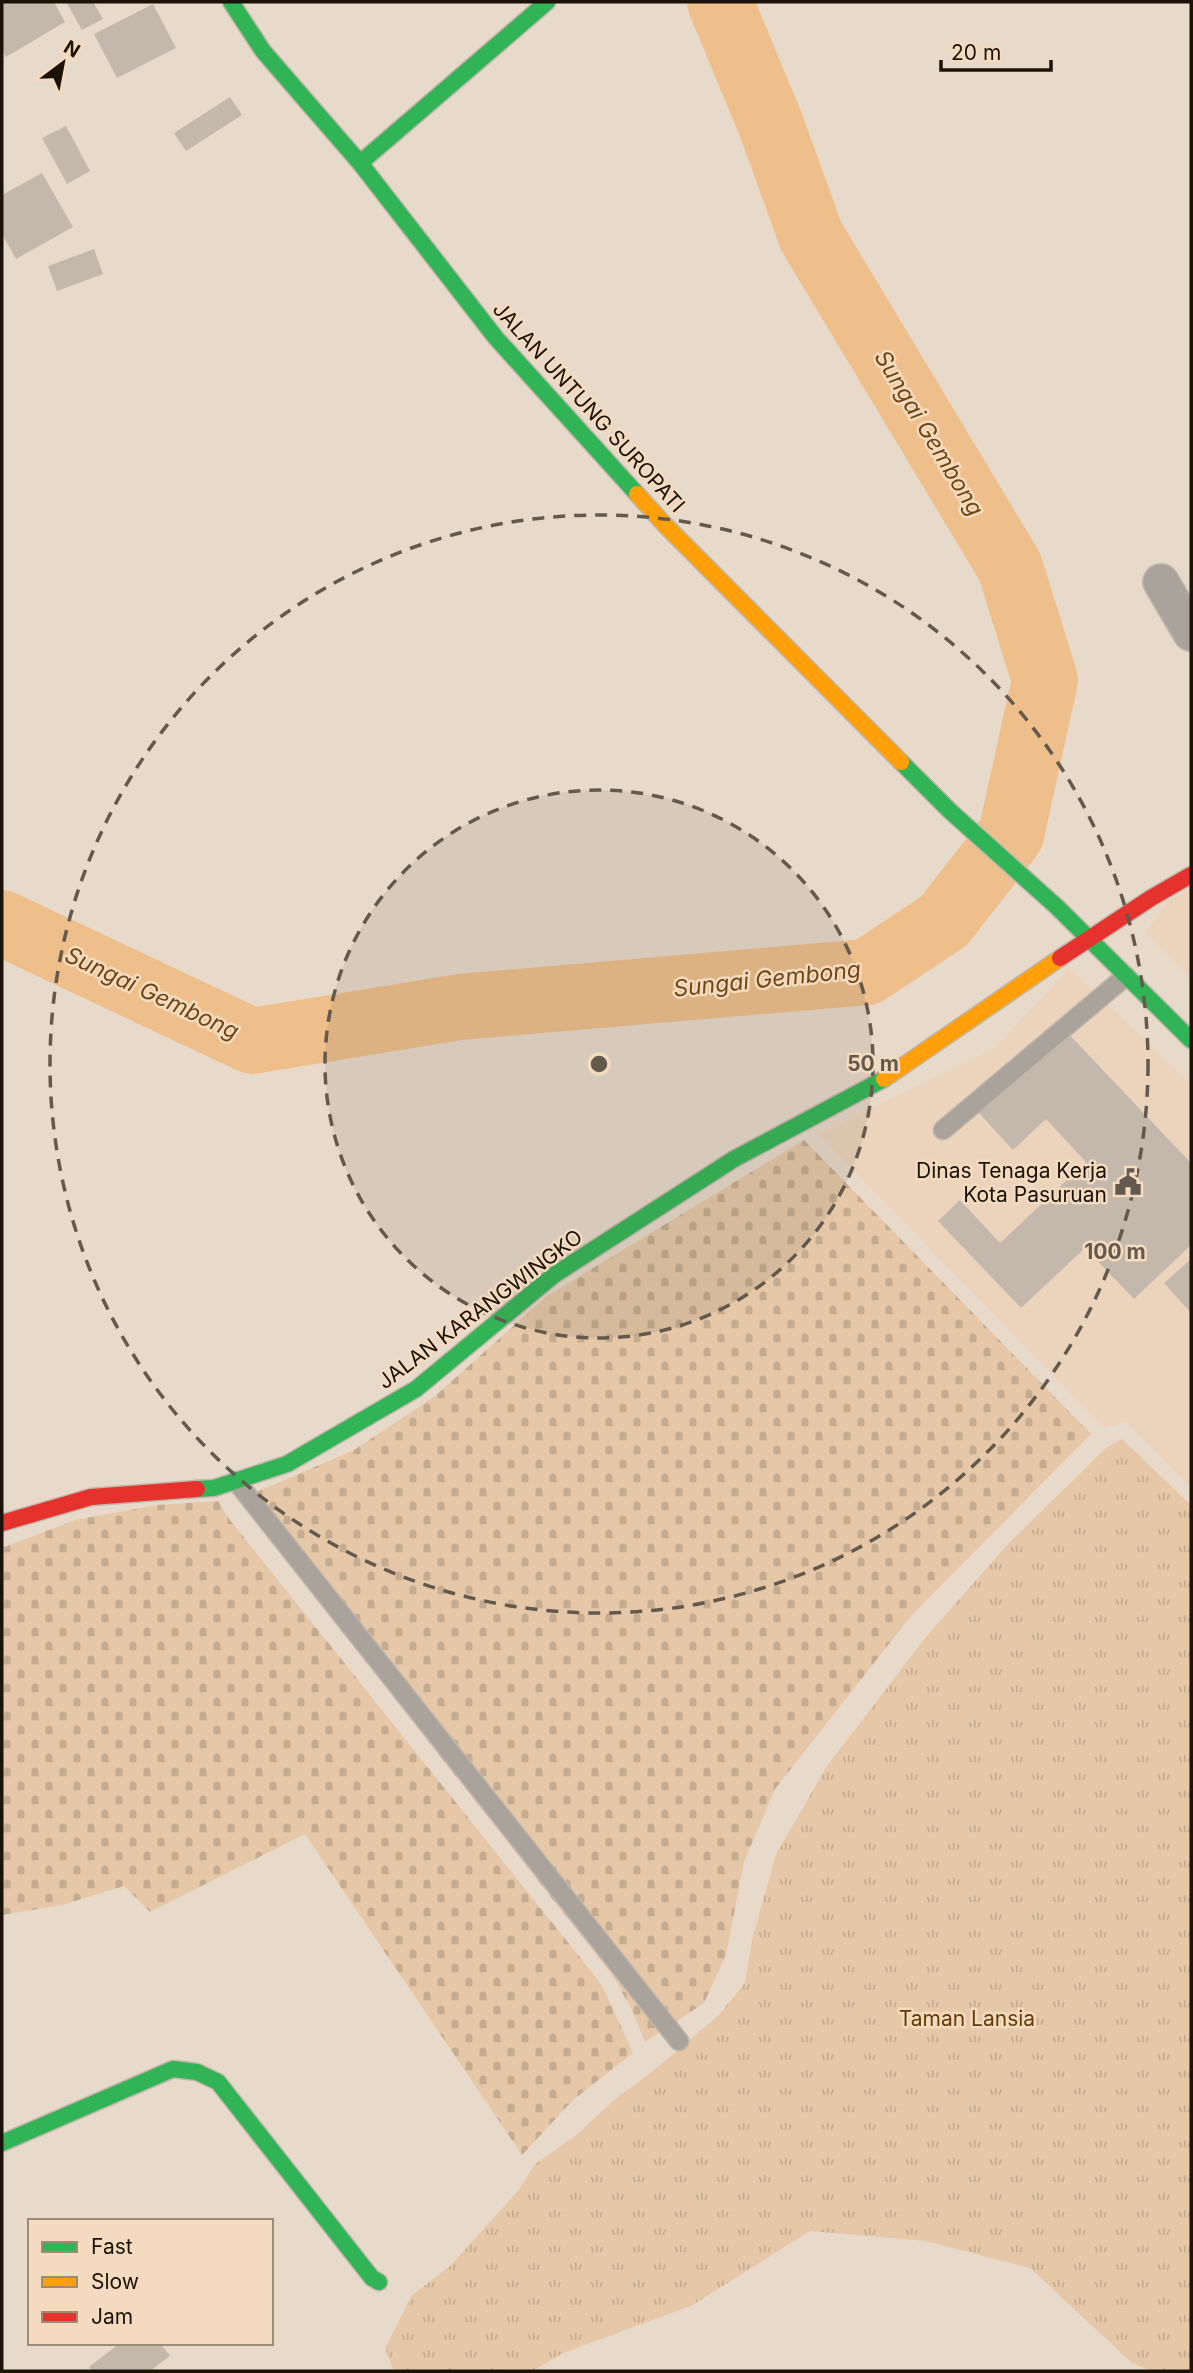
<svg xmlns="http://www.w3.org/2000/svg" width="1193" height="2373" font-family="Inter,sans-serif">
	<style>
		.built { fill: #ecd4bc }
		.cemetery { fill: url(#cemetery-stones) }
		.park { fill: url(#park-tufts) }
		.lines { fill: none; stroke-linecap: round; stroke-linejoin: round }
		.river { stroke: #eebf8b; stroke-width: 66 }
		.building { fill: #c4b8ad }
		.lane-casing { stroke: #c1b6ab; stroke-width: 21 }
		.street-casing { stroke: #c1b6ab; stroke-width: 38 }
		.fast-casing { stroke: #c1b6ab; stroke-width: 19 }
		.slow-casing { stroke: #c1b6ab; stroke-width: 19 }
		.jam-casing { stroke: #c1b6ab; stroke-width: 19 }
		.lane { stroke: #a9a39b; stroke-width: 18 }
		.street { stroke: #a9a39b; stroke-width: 35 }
		.fast { stroke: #30b455; stroke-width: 16 }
		.slow { stroke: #ff9f0a; stroke-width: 16 }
		.jam { stroke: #e5322d; stroke-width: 16 }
		.ring { fill: none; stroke: #63594d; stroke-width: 3.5; stroke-dasharray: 12 9 }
		.labels { text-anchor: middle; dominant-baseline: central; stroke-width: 5; stroke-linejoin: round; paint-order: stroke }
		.street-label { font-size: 21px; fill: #1b1309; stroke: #f4dbbf }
		.poi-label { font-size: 21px; fill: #1b1309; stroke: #f4dbbf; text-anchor: end }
		.park-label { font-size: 21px; fill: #643d05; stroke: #f4dbbf }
		.water-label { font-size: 23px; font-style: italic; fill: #6e4713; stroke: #f4dbbf }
		.centre { fill: #63594d; stroke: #f4dbbf; stroke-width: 3.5 }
		.ring-label { font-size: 21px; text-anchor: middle; font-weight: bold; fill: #63594d; stroke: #f4dbbf; stroke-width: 5; stroke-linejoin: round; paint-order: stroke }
	</style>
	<defs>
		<pattern id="cemetery-stones" width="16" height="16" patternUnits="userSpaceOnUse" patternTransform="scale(1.75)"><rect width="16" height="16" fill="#e6c8a8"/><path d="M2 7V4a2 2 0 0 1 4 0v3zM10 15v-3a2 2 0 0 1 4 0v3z" fill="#c5ab8f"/></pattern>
		<pattern id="park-tufts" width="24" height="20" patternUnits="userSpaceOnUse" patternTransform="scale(1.75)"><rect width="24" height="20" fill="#e6c8a8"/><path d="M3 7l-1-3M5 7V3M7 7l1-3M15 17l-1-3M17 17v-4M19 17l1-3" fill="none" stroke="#c5ab8f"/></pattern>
	</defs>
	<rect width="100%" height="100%" fill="#e8dacb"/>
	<!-- built -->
	<path class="built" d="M1191,889v89l-46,-45 23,-32z
		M1070,968l121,116v404l-65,-66 -22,6 -286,-294 174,-84z"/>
	<!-- cemetery -->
	<path class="cemetery" d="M804,1140l287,294 -180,182 -136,173 -31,73 -18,93 -22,48 -59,39 -13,-32 -19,-34 -375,-476 116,-50 81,-54 112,-100z
		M218,1501l12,19 372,465 31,68 -60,47 -51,55 -217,-321 -155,78 -26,-26 -62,19 -60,10v-367l73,-28 82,-15z"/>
	<!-- park -->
	<path class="park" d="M1122,1439l69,66v866h-39l-20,-8 -102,-95 -104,-27 -116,-10 -119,75 -128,47 -30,18h-139l-9,-23 27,-53 37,-28 69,-76 17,-27 40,-28 39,-36 40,-30 65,-55 26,-32 7,-43 24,-86 51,-88 98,-128 82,-93 99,-97z"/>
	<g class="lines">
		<!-- river -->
		<path class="river" d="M2,923l250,118 208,-34 407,-35 77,-51 67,-86 34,-155 -35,-113 -199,-331 -40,-111 -51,-123"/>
	</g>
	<!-- building -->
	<path class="building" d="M3,2h51l11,20 -59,35 -4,-7z
		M66,2h27l10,17 -21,11z
		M153,4l23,44 -59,30 -23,-44z
		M230,97l12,18 -56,36 -12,-18z
		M66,126l24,45 -23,13 -25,-46z
		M42,173l31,54 -57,32 -14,-25v-39z
		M94,249l9,25 -46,17 -9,-25z
		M1064,1029l127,134v82l-57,54 -49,-51 -64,60 -83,-87 22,-21 40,43 86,-81 -40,-43 -33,31 -36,-39z
		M1191,1259v54l-27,-30z
		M120,2343h40l10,13 -20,15h-58l-3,-4z"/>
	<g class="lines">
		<defs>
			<path id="lane" d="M943,1130l183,-154
				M236,1481l443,560"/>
			<path id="street" d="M1161,582l30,51"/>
			<path id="fast" d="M231,2l32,49 97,112 136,175 141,156
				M360,163l187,-161
				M901,762l49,49 107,96 134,133
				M197,1489l17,-1 73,-24 129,-75 138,-114 180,-116 150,-80
				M2,2143l171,-74 24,3 21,10 154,196 7,4"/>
			<path id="slow" d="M637,494l28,31 236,237
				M884,1079l176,-121"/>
			<path id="jam" d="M1060,958l91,-60 40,-23
				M2,1523l89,-26 106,-8"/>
		</defs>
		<!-- lane casing -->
		<use href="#lane" class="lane-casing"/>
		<!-- street casing -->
		<use href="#street" class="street-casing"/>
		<!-- fast casing -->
		<use href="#fast" class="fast-casing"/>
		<!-- slow casing -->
		<use href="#slow" class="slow-casing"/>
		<!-- jam casing -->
		<use href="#jam" class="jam-casing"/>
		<!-- lane -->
		<use href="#lane" class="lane"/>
		<!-- street -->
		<use href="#street" class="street"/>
		<!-- fast -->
		<use href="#fast" class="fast"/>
		<!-- slow -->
		<use href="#slow" class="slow"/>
		<!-- jam -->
		<use href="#jam" class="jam"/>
	</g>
	<!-- distance rings -->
	<circle cx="599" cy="1064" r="274" fill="#63594d" fill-opacity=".12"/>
	<g class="ring">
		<circle cx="599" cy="1064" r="274"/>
		<circle cx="599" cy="1064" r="549"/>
	</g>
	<!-- icons -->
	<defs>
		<symbol id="civic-bare" viewBox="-9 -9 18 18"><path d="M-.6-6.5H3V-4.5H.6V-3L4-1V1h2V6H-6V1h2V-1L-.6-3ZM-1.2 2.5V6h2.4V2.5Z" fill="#63594d" stroke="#f4dbbf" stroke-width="2.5" paint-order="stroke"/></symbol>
	</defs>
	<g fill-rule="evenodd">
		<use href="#civic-bare" x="1109" y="1163" width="38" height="38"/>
	</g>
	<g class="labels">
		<!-- street labels -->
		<g class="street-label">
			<text transform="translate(589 407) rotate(48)">JALAN UNTUNG SUROPATI</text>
			<text transform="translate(480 1309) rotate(-37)">JALAN KARANGWINGKO</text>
		</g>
		<!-- poi labels -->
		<g class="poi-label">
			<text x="1107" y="1170">Dinas Tenaga Kerja<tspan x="1107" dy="24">Kota Pasuruan</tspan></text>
		</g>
		<!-- park labels -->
		<g class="park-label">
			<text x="967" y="2018">Taman Lansia</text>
		</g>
		<!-- water labels -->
		<g class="water-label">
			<text transform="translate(929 433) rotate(59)">Sungai Gembong</text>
			<text transform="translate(767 979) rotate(-6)">Sungai Gembong</text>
			<text transform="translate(152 993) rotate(25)">Sungai Gembong</text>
		</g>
	</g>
	<circle cx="599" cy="1064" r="10" class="centre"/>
	<g class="ring-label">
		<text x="873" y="1071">50 m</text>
		<text x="1115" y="1259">100 m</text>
	</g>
	<!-- border -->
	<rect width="1193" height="2373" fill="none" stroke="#1b1309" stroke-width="7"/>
	<!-- legend -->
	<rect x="28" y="2219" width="245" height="126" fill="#f4dbbf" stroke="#9d8b76" stroke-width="2"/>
	<rect x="42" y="2242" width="35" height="10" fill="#30b455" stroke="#9d8b76" stroke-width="2"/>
	<text x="91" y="2254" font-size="21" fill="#1b1309">Fast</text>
	<rect x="42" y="2277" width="35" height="10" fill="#ff9f0a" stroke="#9d8b76" stroke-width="2"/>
	<text x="91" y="2289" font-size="21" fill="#1b1309">Slow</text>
	<rect x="42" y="2312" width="35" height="10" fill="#e5322d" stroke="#9d8b76" stroke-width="2"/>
	<text x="91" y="2324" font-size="21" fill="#1b1309">Jam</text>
	<!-- north arrow -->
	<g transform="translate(63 63) rotate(32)" stroke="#f4dbbf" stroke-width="5" paint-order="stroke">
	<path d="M0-5L12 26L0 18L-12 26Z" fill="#1b1309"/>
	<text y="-10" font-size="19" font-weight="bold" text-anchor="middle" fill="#1b1309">N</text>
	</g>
	<!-- scale -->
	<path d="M941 60v10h110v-10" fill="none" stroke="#1b1309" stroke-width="3.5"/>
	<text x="951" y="60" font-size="21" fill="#1b1309" stroke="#f4dbbf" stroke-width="5" paint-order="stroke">20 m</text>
</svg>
